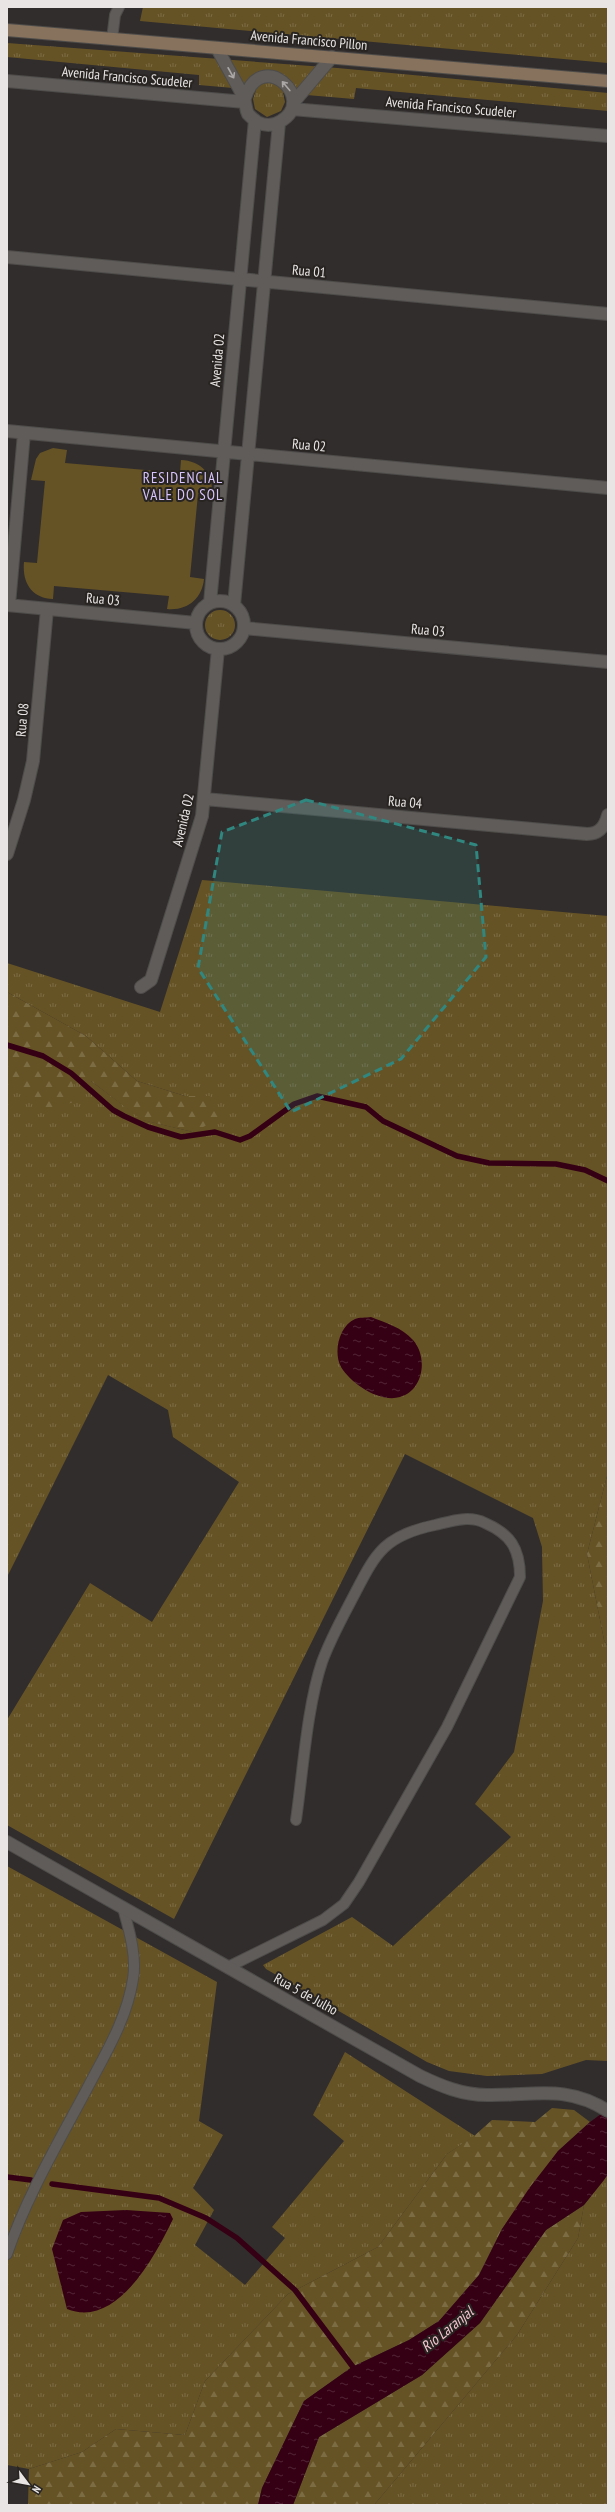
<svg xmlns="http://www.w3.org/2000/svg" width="615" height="2512" font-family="'PT Sans Narrow',sans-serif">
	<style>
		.grass { fill: url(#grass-tufts) }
		.forest { fill: url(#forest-firs) }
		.park { fill: #665325 }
		.water { fill: url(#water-ripples) }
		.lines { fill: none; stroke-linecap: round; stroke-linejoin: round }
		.stream { stroke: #350014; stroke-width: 5.5 }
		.lane-casing { stroke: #4e4c4a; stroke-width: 12 }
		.street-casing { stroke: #4e4c4a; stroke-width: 14 }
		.secondary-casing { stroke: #4e4c4a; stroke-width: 14 }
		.lane { stroke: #5f5c5a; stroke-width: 10 }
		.street { stroke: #5f5c5a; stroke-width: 12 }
		.secondary { stroke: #86725d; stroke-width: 12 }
		.oneway { stroke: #aaa7a6 }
		.marked { fill: #308780; fill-opacity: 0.2; stroke: #308780; stroke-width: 3; stroke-dasharray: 8 5; stroke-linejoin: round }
		.labels { text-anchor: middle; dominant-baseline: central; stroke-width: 4; stroke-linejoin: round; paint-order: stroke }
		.street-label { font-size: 14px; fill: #e8e5e4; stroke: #272422 }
		.neighbourhood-label { font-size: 15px; letter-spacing: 1px; fill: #d8c4fc; stroke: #272422 }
		.water-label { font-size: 15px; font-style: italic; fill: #f7c7d2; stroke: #272422 }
	</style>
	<defs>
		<pattern id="grass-tufts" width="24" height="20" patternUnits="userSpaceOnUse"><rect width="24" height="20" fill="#665325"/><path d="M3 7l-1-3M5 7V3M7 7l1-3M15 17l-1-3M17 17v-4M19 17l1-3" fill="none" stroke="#7c6c44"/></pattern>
		<pattern id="forest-firs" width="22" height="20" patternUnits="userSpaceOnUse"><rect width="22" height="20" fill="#665325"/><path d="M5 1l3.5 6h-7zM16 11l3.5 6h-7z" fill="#7c6c44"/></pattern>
		<pattern id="water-ripples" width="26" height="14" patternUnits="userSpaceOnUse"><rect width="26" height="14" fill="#350014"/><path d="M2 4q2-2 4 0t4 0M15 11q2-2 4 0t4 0" fill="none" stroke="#522536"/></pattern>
	</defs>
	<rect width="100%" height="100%" fill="#312d2c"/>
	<!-- grass -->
	<path class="grass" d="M143,7h465v56l-468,-42z
		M7,43l330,25 271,25v18l-252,-23 -2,11 -71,-6 2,9 -4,9 -14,6 -12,-8 -2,-10 3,-9 -57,-5v-10l-192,-18z
		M205 625a15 15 0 1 1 30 0a15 15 0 1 1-30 0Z
		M202,880l406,36v556l-21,82 17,86 4,7v414l-22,-1 -44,14 -55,2 -38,-5 -22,-9 -161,-93 -3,-4 89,-48 41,29 118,-109 -36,-33 39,-52 29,-151 -1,-54 -9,-29 -128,-64 -231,465 -167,-94v-105l83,-137 62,39 87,-140 -66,-45 -5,-27 -60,-35 -101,202v-497l84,1 52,39 50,12 18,-36h-26l-48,-15 -51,-45 -79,-44v-29l153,49z
		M7,1866l210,116 -18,139 24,14 -30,53 21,22 -19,35 50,40 40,-47 -13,-11 72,-86 -31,-26 32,-63 130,84 -28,18 -69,93 -90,47 -83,87 -20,54 -69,-6 -34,23 -53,17 -22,-4z
		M608,2174v331h-234l143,-170 61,-97 6,-33z"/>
	<!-- forest -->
	<path class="forest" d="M7,992l79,44 51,45 48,15h26l10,22 -28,14 -51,-12 -51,-39h-19l5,20 -29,9 -37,-30h-4z
		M608,1472v175l-4,-7 -17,-86z
		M552,2108l22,2 16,12 -32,29 -56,78 -23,46 -40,46 -30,19 -57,27 -48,34 -42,87 -4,17h-230l1,-36 53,-17 34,-23 69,6 20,-54 83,-87 90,-47 69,-93 27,-18 18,-16 43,2z
		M584,2205l-6,33 -61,97 -143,170h-81l26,-68 103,-62 58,-52 66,-93z"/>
	<!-- park -->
	<path class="park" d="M53,448l14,2 -2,13 115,10 1,-13c21,1 33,15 31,36l-14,-2 -8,83 14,2c-2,20 -17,32 -37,30l2,-13 -115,-10 -1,13c-21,-1 -31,-16 -29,-37l13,1 8,-82 -14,-1 5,-21 4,-6z"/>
	<!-- water -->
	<path class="water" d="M371,1317c15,6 30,10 42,23 15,17 11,50 -13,57 -20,6 -49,-13 -59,-30 -8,-15 -2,-41 14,-48 4,-2 11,-1 16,-2z
		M608,2109v65l-4,6 -20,25 -38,25 -66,93 -58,52 -103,62 -26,68h-35l4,-17 42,-87 48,-34 57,-27 30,-19 40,-46 23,-46 28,-42 28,-36 32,-29z
		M126,2210l44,3 3,6c-18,37 -56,110 -106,90l-15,-60 11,-29 18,-8z"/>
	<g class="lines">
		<!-- stream -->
		<path class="stream" d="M7,1045l36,11 28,17 42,37 11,6 24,11 33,10 34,-5 25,8 10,-4 44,-32 23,-8 49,11 17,14 74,35 32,7 67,1 29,6 23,11
			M7,2177l24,3
			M52,2184l107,14 47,20 31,20 58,52 61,81"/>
		<defs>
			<path id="lane" d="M112,39l3,-24 4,-8
				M228,1967l95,-47 21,-16 15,-22 88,-155 73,-150c0,-29 -10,-43 -35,-54 -16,-8 -33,-2 -50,2 -53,11 -60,30 -83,74 -11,21 -22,41 -30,63 -15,45 -19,109 -26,158
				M7,2254c20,-59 53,-114 82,-169 18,-34 38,-67 44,-106 4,-23 -4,-49 -10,-71"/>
			<path id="street" d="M217,48c8,16 18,32 26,48 3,6 2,12 5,18 3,3 6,6 9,8 8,4 17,4 24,-1 37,-22 -20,-74 -36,-23
				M7,81l238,21
				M293,103l39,-46
				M292,109l316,27
				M7,257l601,57
				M7,431l601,57
				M196 625a24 24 0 1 1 48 0a24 24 0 1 1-48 0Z
				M210,603l45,-483
				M7,605l189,18
				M9,605l15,-172
				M234,605l45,-482
				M244,628l364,34
				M205,799l382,35c13,0 18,-8 21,-19
				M7,854l17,-54 9,-39 14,-152
				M141,987l10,-7 51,-164 16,-167
				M7,1842l413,234c21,10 42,19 67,19 47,1 78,-11 121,16"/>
			<path id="secondary" d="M7,30l601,51"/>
		</defs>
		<!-- lane casing -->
		<use href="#lane" class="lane-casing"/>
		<!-- street casing -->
		<use href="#street" class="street-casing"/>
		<!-- secondary casing -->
		<use href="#secondary" class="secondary-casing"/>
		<!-- lane -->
		<use href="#lane" class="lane"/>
		<!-- street -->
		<use href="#street" class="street"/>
		<!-- secondary -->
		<use href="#secondary" class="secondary"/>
	</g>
	<!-- one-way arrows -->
	<defs><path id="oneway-shaft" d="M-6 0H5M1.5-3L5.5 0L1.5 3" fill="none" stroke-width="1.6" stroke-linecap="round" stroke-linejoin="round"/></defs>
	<g class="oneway">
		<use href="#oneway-shaft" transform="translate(231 73) rotate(61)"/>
		<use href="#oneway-shaft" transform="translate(286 86) rotate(-130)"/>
	</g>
	<!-- marked area -->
	<path class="marked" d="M306,800l170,45 10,112 -85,102 -110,53 -93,-144 24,-136z"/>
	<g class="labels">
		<!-- street labels -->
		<g class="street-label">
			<text transform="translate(309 40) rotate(5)">Avenida Francisco Pillon</text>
			<text transform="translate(127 77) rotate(5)">Avenida Francisco Scudeler</text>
			<text transform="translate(451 107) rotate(5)">Avenida Francisco Scudeler</text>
			<text transform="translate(309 271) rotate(5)">Rua 01</text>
			<text transform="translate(217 360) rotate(-85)">Avenida 02</text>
			<text transform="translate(309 445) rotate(5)">Rua 02</text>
			<text transform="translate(103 599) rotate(5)">Rua 03</text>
			<text transform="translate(428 630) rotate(5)">Rua 03</text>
			<text transform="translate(22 720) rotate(-85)">Rua 08</text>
			<text transform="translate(405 802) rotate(5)">Rua 04</text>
			<text transform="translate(183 820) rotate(-77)">Avenida 02</text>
			<text transform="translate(306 1994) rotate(29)">Rua 5 de Julho</text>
		</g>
		<!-- neighbourhood labels -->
		<g class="neighbourhood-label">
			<text x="183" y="477">RESIDENCIAL<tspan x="183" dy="17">VALE DO SOL</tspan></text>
		</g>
		<!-- water labels -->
		<g class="water-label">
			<text transform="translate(447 2329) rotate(-39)">Rio Laranjal</text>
		</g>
	</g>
	<!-- border -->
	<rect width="615" height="2512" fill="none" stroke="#e8e5e4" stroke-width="16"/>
	<!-- north arrow -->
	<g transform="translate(28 2484) rotate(122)" stroke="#272422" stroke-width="3" paint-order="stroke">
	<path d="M0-3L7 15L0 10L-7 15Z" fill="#e8e5e4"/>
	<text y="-6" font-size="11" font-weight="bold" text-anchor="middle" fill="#e8e5e4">N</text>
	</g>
</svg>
